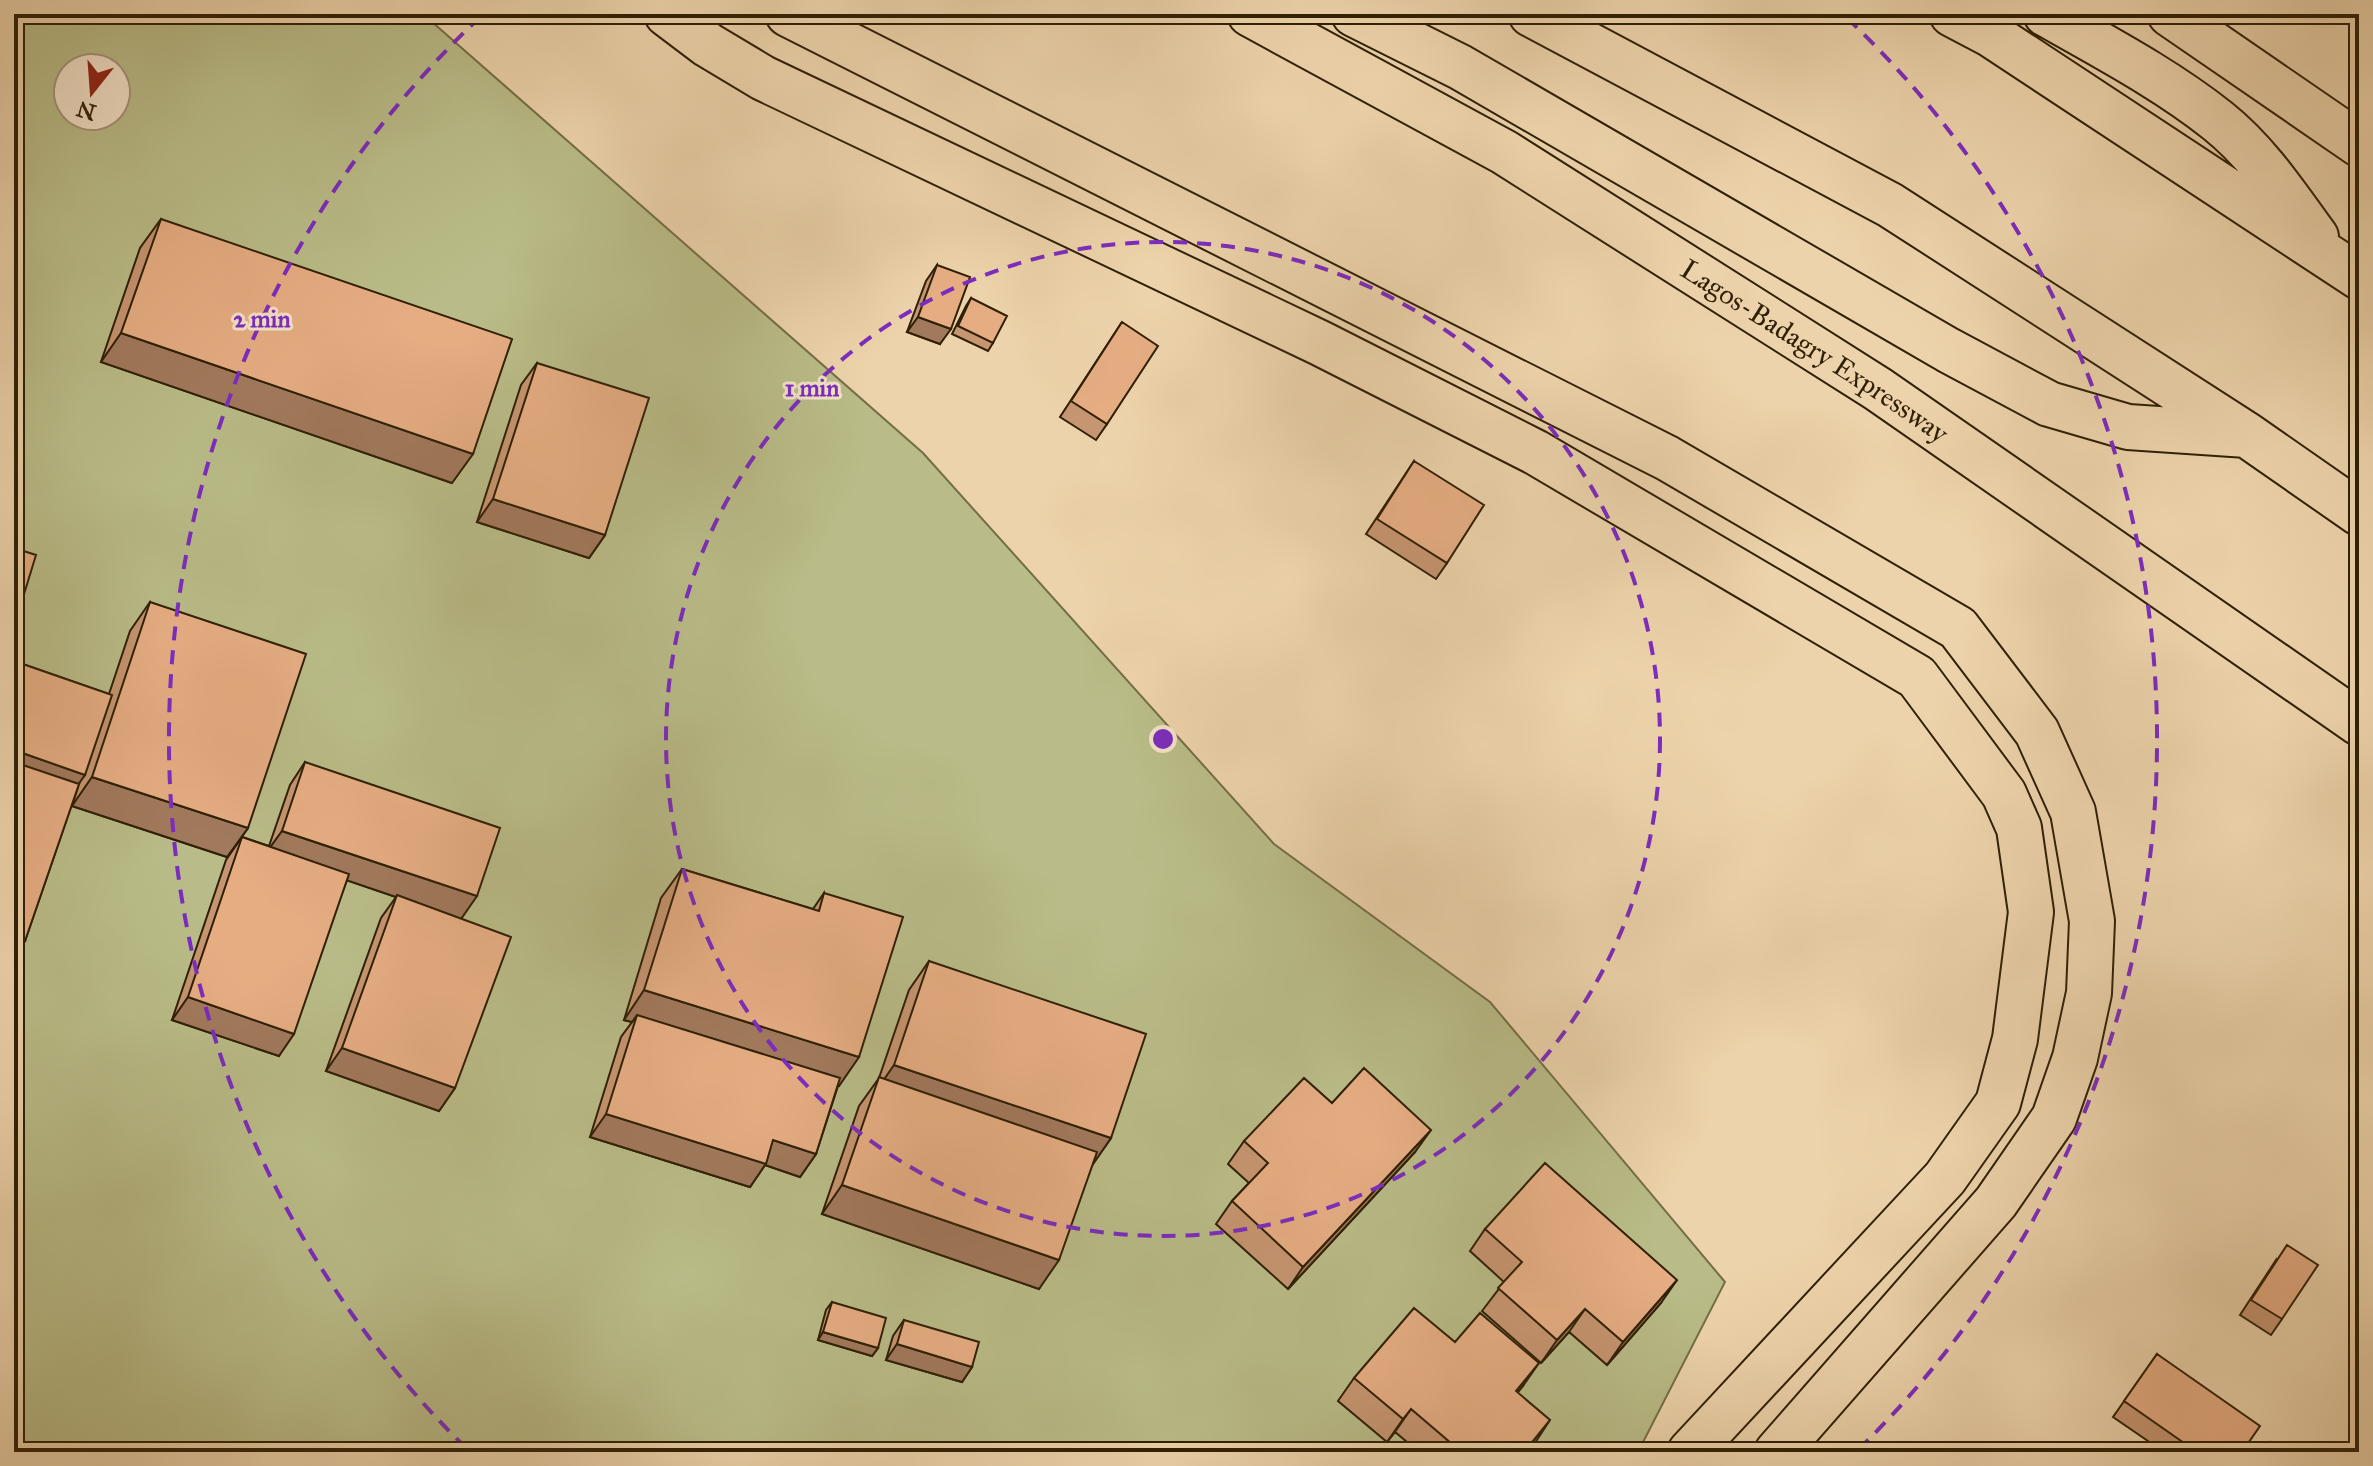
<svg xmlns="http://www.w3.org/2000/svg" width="2373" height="1466" font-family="'IM FELL Great Primer',serif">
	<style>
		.grass { fill: #b9bc88; stroke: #746e46; stroke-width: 2; fill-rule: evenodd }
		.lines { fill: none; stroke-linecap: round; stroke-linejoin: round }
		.major-casing { stroke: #2f1f05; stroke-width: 48 }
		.highway-casing { stroke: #2f1f05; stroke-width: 48 }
		.major { stroke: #edd3ab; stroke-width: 44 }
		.highway { stroke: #edd3ab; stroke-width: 44 }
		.wall { fill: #c69571; stroke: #2f1f05; stroke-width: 2 }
		.shaded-wall { fill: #a1795c; stroke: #2f1f05; stroke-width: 2 }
		.building { fill: #e6ad83; stroke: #2f1f05; stroke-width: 2 }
		.ring { fill: none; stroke: #7b2cbf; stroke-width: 4; stroke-dasharray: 14 10 }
		.labels { text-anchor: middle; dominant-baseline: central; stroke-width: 6; stroke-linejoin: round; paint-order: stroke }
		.street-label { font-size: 28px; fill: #2f1f05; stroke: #f3e2c8 }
		.centre { fill: #7b2cbf; stroke: #f3e2c8; stroke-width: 4 }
		.ring-label { font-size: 24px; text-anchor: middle; font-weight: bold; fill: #7b2cbf; stroke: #f3e2c8; stroke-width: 6; stroke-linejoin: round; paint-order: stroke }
	</style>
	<rect width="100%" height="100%" fill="#edd3ab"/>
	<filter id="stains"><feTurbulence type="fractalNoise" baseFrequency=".0025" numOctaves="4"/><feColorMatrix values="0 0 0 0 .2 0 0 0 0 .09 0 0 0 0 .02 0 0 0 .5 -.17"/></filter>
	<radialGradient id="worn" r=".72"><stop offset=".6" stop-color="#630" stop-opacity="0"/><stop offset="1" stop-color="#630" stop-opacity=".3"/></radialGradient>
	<!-- grass -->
	<path class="grass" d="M14,14h409l500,439 351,391 216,158 235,280 -87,170h-1624zM68,68h48v48h-48z"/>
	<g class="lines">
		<defs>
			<g id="major">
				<path d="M667,14l41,31 55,33 557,265 215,109 382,225 87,117 15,34 12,84 -16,127 -17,64 -53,75 -255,274"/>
				<path d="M788,14l879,444 291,170 79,104 36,80 19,109 -3,72 -14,65 -21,60 -58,84 -219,250"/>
				<path id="s1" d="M1250,14l254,138 374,237 481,334"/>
				<path d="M2170,14l189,130"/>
			</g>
			<path id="highway" d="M1354,14l106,53 488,283 101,54 79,23 119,8
				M1531,14l359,191 357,230 112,78
				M1952,14l38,20 369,243
				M2046,14c58,33 119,65 172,107 40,32 68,75 98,116"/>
		</defs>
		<!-- major casing -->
		<use href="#major" class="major-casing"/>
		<!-- highway casing -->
		<use href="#highway" class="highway-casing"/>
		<!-- major -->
		<use href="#major" class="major"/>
		<!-- highway -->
		<use href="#highway" class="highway"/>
	</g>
	<!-- wall -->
	<path class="wall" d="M161,219l291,264 -351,-121 39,-114z
		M937,265l3,79 -33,-12 19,-51z
		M971,298l22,45 -5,8 -36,-17 14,-28z
		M1122,322l-15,102 -11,16 -36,-23z
		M537,363l68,172 -16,23 -112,-36 44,-137z
		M1414,461l33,102 -11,16 -70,-45z
		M150,602l98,226 -21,29 -155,-51 8,-25 -55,160 -11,16v-296l95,33 21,-63z
		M305,762l157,157 -7,169 -16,23 -113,-40 55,-153 15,-21 -49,-17 -68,176 -107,-36 54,-160 16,-23 27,9 21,-61z
		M682,869l131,40 11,-16 15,193h-1l-22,68 -16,23 -35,-12 -15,22 -160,-50 31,-100 11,-15 -8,-2 37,-122z
		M929,961l182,177 -19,27 -53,124 -217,-75 37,-108 20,-28 30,-88z
		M1332,1103l83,49 -127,137 -72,-65 16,-23 17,-18 -21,-19 16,-23z
		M1485,1229l176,74 -54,62 -38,-33 -28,31 -59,-52 22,-29 -34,-31z
		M2276,1260l6,59 -11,16 -31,-20z
		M832,1302l46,46 -6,8 -54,-16 8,-30z
		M904,1320l68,47 -10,15 -76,-22 7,-24z
		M1455,1342l68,44 -6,7 18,50 -8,9h-108l-24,-20 -8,10 -49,-41 16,-23z
		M2157,1354l85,98h-78l-51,-35z"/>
	<!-- shaded-wall -->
	<path class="shaded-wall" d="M918,317l33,12 -11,15 -33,-12z
		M121,333l352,121 -21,29 -351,-121z
		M493,499l112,36 -16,23 -112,-36z
		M14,750l71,25 -16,22 -55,-19z
		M92,777l156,51 -21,29 -155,-51z
		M282,831l195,65 -16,23 -195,-66z
		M14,937l11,4 -11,16z
		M644,990l215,67 -20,29 -204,-63 2,-8 -5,7 -8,-2z
		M188,997l106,37 -15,22 -107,-36z
		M342,1048l113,40 -16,23 -113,-40z
		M894,1065l217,73 -20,29 -217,-73z
		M606,1114l167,26 43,14 -16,23 -35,-12 -15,22 -160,-50z
		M1431,1130l-16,22 -127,137 15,-22z
		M842,1185l217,75 -20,29 -217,-75z
		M1677,1280l-16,23 -54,62 16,-23z
		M1585,1309l-16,23 -28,31 16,-23z
		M823,1332l55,16 -6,8 -54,-16z
		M897,1344l75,23 -10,15 -76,-22z
		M1539,1363l-16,23 -23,28 16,-23z
		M1411,1409l-16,23 -8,10 16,-23z
		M1550,1420l-15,23 -8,9h-3z"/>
	<!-- building -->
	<path class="building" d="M161,219l351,120 -39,115 -352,-121z
		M937,265l33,12 -19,52 -33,-12z
		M971,298l36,18 -14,27 -35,-17z
		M1122,322l36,24 -51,78 -36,-23z
		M537,363l112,35 -44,137 -112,-36z
		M1414,461l70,44 -37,58 -70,-44z
		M14,548l22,7 -22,72z
		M150,602l156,52 -58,174 -156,-51z
		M14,661l98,34 -27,80 -71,-25z
		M14,762l65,22 -54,157 -11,-4z
		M305,762l195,66 -23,68 -195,-65z
		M242,837l107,37 -55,160 -106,-37z
		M682,869l137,42 5,-18 79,24 -44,140 -215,-67z
		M397,895l114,42 -56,151 -113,-40z
		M929,961l217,73 -35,104 -217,-73z
		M637,1015l203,63 -24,76 -43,-14 -7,24 -160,-50z
		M1364,1068l67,62 -128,137 -71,-66 36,-38 -24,-22 60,-63 28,25z
		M879,1077l218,75 -38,108 -217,-75z
		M1545,1163l132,117 -54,62 -38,-33 -28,31 -59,-52 24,-26 -37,-33z
		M2287,1245l31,20 -36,54 -31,-19z
		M832,1302l54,16 -8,30 -55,-16z
		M1414,1308l41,34 25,-29 59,50 -23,28 34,29 -26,32h-76l-1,-1 5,-7 -41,-35 -8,10 -49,-41z
		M904,1320l75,22 -7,25 -75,-23z
		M2157,1354l103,72 -18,26h-45l-73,-51z
		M2271,1442l15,10h-21z"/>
	<!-- distance rings -->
	<g class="ring">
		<circle cx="1163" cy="739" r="497"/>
		<path d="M466 1448A994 994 0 0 1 479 18M1847 18A994 994 0 0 1 1860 1448"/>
	</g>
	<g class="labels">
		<!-- street labels -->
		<g class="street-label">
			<text stroke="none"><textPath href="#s1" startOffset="658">Lagos-Badagry Expressway</textPath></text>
		</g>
	</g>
	<circle cx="1163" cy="739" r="12" class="centre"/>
	<g class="ring-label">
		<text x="262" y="327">2 min</text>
		<text x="812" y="396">1 min</text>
	</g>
	<!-- margin -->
	<rect width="2373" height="1466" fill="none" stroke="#edd3ab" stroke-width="48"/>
	<rect x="16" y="16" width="2341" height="1434" fill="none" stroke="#2f1f05" stroke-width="4"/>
	<rect x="24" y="24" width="2325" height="1418" fill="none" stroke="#2f1f05" stroke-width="2"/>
	<!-- north arrow -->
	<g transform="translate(92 92) rotate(197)"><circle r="38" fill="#f3e2c8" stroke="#a5947a" stroke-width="2"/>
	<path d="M0-6L14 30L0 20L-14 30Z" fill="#8f2418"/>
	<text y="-12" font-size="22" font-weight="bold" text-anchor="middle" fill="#2f1f05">N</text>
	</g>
	<rect width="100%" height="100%" filter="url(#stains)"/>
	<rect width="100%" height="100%" fill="url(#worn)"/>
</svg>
